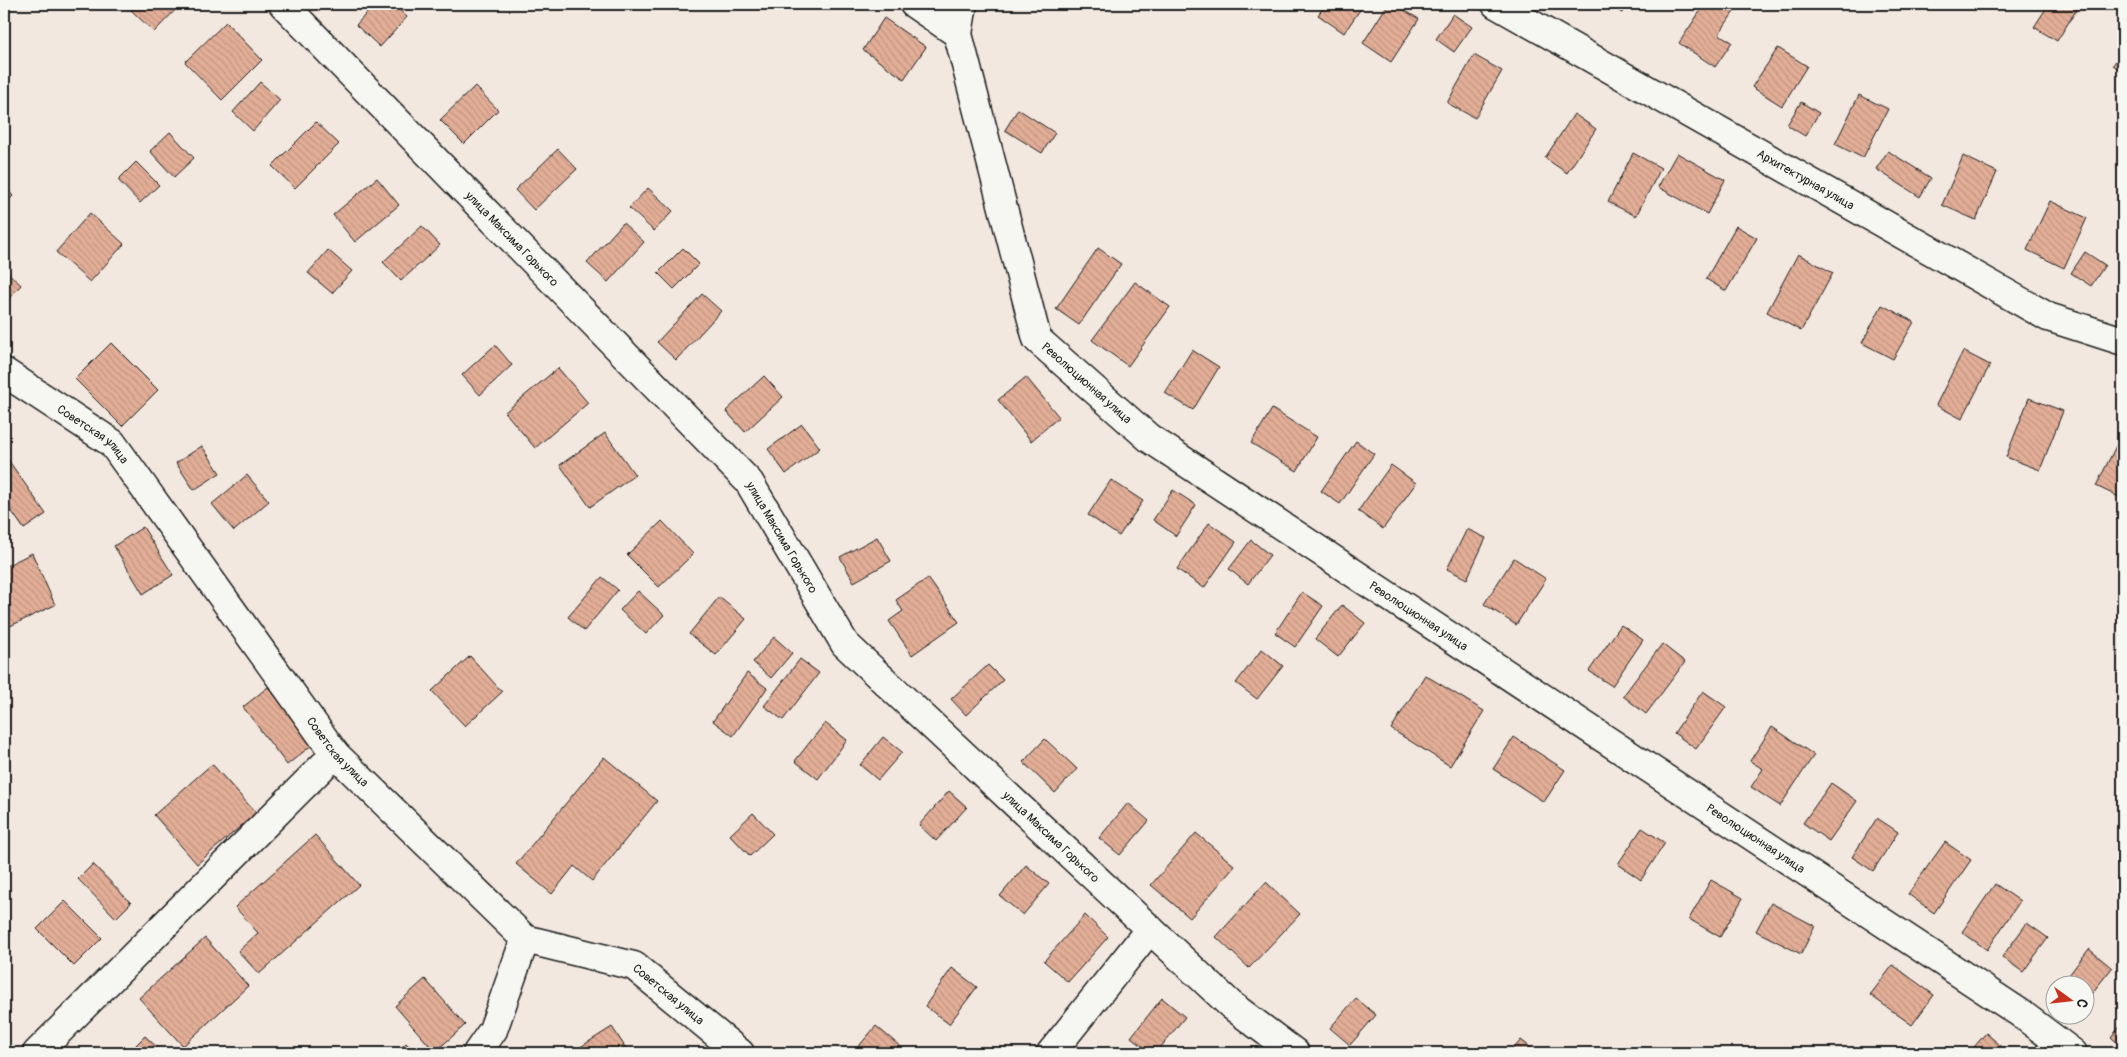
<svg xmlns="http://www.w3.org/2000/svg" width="2127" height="1057" font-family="Pangolin,sans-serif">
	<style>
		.building { fill: url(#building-back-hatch); stroke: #1c1c1c }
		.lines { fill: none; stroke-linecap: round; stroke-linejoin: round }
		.minor-casing { stroke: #1c1c1c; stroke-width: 31 }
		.minor { stroke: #f6f6f2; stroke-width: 28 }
		.labels { text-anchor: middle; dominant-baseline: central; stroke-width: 4; stroke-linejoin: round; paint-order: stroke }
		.street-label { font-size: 12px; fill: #1c1c1c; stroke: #f6f6f2 }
	</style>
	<defs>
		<pattern id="building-back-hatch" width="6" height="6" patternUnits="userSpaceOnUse" patternTransform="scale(1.25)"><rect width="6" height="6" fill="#e3ae97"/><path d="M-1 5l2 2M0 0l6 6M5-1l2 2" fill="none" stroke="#c29582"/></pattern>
	</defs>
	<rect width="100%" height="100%" fill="#f2e8e0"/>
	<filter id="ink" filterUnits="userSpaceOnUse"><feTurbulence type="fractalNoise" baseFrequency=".02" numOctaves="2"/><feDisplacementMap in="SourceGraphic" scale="10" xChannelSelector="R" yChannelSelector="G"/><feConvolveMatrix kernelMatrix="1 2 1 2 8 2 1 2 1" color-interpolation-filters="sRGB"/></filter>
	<g filter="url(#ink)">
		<!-- building -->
		<path class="building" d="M137,4h44l-27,28 -23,-22z
			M375,4h18l14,13 -27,30 -24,-22z
			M1326,4h38l-20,29 -26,-18z
			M1388,4h6l25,15 -28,43 -28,-19z
			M1607,4h21l-6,9z
			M1705,4h34l-20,30 13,8 -17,25 -36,-24z
			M2049,4h31l-23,37 -23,-14z
			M1453,14l19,13 -18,25 -18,-13z
			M884,18l42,29 -22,32 -41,-29z
			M226,22l36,38 -40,40 -37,-38z
			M1778,48l29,18 -25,40 -30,-19z
			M2123,50v22l-10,-7z
			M1474,55l28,16 -27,47 -28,-15z
			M260,82l20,18 -27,31 -20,-19z
			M475,86l23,24 -34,34 -24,-24z
			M1859,95l29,14 -25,49 -28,-14z
			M1801,102l18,11 -14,23 -18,-11z
			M1018,109l37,24 -13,20 -37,-23z
			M1574,114l22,15 -29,44 -22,-15z
			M316,122l23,22 -44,44 -23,-22z
			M170,132l24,26 -20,19 -24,-26z
			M558,149l19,20 -43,41 -19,-20z
			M1888,151l43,27 -11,19 -44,-28z
			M1633,153l28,15 -25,48 -28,-14z
			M1677,153l48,27 -18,34 -49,-27z
			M1963,156l34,16 -21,48 -34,-15z
			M136,162l23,23 -19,18 -22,-23z
			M377,178l22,27 -44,37 -22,-27z
			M4,186l9,10 -9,9z
			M648,188l25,23 -19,20 -25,-23z
			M2050,201l37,17 -23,50 -37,-18z
			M90,213l34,31 -34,38 -34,-30z
			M623,223l21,19 -36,40 -21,-19z
			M422,226l18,19 -39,36 -18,-19z
			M1736,226l21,12 -31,53 -20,-12z
			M683,248l16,16 -25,25 -16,-16z
			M1098,248l23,16 -42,61 -23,-16z
			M328,250l24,21 -20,22 -24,-20z
			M2085,252l20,13 -14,21 -20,-13z
			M1798,254l35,19 -32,58 -34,-19z
			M4,269l17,16 -17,19z
			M1135,282l35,25 -42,59 -36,-26z
			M702,294l19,17 -45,49 -19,-18z
			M1882,305l32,17 -21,37 -31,-16z
			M111,343l47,47 -36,36 -47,-47z
			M495,345l17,20 -32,30 -18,-20z
			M1192,350l27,17 -26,43 -28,-17z
			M1963,351l27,14 -28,54 -26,-14z
			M558,368l30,35 -53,45 -30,-36z
			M764,376l19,21 -38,35 -19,-21z
			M1026,377l33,40 -28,24 -33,-41z
			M2029,398l34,13 -23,59 -34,-13z
			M1272,409l45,28 -20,34 -46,-28z
			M802,424l18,24 -34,26 -18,-25z
			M605,433l30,42 -45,32 -30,-42z
			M2122,434l1,1v64l-27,-13z
			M1356,441l18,13 -34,50 -19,-13z
			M202,446l18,27 -26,17 -18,-27z
			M4,454l42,60 -22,15 -20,-29z
			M1391,465l25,18 -33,46 -25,-18z
			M247,475l22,26 -35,30 -22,-27z
			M1111,480l32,21 -24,35 -31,-21z
			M1173,490l23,15 -20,31 -23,-16z
			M662,521l31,33 -34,33 -32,-32z
			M1209,523l27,19 -32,46 -27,-19z
			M143,527l30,48 -30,19 -29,-48z
			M1467,529l19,9 -19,41 -20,-10z
			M877,537l14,24 -37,21 -14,-25z
			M1251,540l19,15 -22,29 -19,-15z
			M32,553l23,52 -47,22 -4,-11v-49z
			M1514,558l32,21 -30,46 -32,-21z
			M602,577l16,13 -34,41 -16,-14z
			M928,578l31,44 -47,33 -23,-34 14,-10 -7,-11z
			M638,591l26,24 -18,19 -26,-24z
			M1302,592l21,14 -28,41 -20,-14z
			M719,597l27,22 -30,36 -27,-21z
			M1342,605l23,18 -27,34 -23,-18z
			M1621,625l22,15 -31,46 -23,-15z
			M774,637l18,16 -21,25 -18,-16z
			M1662,644l23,18 -39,52 -23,-18z
			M1262,649l21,17 -26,33 -21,-16z
			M470,656l32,36 -37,34 -33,-35z
			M800,659l19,14 -36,47 -19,-14z
			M988,665l15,15 -37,35 -15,-16z
			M747,673l20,15 -34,48 -20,-15z
			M1425,675l59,36 -34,55 -59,-37z
			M268,687l45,57 -26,21 -44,-58z
			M1703,691l23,16 -30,42 -22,-16z
			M825,723l22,17 -29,39 -23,-18z
			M1772,727l42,28 -34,51 -29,-19 12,-18 -13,-8z
			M883,737l19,15 -24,28 -18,-15z
			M1514,737l51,33 -21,32 -51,-33z
			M1045,739l32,30 -22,24 -32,-31z
			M604,757l53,44 -65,80 -18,-15 -22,28 -36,-30z
			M212,764l44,49 -59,51 -43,-49z
			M1831,783l26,18 -28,40 -26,-18z
			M949,791l18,16 -31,34 -17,-16z
			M1128,803l21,18 -29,34 -21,-17z
			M753,813l20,21 -23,22 -20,-21z
			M1877,818l21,14 -25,39 -21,-14z
			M1642,828l23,15 -24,37 -23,-16z
			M1196,833l39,33 -45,52 -39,-33z
			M315,835l44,50 -100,89 -21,-23 20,-18 -23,-26z
			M1945,842l26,18 -37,53 -26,-19z
			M93,864l38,39 -15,15 -38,-39z
			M1026,865l23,19 -26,31 -23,-19z
			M1711,880l32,18 -23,39 -31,-18z
			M1266,882l34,32 -51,54 -33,-31z
			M1995,884l25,17 -33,49 -25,-18z
			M65,901l37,37 -28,28 -37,-37z
			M1771,903l44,23 -14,28 -45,-23z
			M1085,915l23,22 -40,45 -24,-21z
			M2027,923l21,15 -25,34 -21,-15z
			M205,938l43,48 -65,60 -44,-48z
			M2089,949l23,19 -28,35v-19h-22z
			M1893,965l41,30 -22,30 -42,-30z
			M952,968l25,19 -28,37 -24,-18z
			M425,979l40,46 -30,27 -40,-46z
			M1162,998l23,19 -29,36h-5l-20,-16z
			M1356,998l20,17 -26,30 -20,-17z
			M2123,1023v25l-12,-11z
			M876,1026l32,27h-55z
			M612,1027l17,26h-58z
			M1986,1033l22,19 -1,1h-38z
			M145,1036l18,17h-35z
			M1521,1040l17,13h-28z
			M406,1043l10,10h-20z"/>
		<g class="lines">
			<defs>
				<g id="minor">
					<path id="s1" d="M283,4l466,478 96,162 386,361 64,48"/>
					<path d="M914,4l44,30"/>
					<path id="s2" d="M963,4l-5,30 79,305 112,99 871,575 53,40"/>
					<path id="s3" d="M1496,4l552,313 75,24"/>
					<path id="s4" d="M4,372l108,71 223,311 190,185 109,27 106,87"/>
					<path d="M37,1053l298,-299"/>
					<path d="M477,1053l16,-23 32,-91"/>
					<path d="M1051,1053l99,-124"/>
				</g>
			</defs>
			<!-- minor casing -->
			<use href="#minor" class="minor-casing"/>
			<!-- minor -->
			<use href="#minor" class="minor"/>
		</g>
	</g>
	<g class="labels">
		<!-- street labels -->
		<g class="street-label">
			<text stroke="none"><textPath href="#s3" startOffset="356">Архитектурная улица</textPath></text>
			<text stroke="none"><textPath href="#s1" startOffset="328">улица Максима Горького</textPath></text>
			<text stroke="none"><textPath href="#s2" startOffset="412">Революционная улица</textPath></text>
			<text stroke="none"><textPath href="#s4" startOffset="109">Советская улица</textPath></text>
			<text stroke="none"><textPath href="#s1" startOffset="732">улица Максима Горького</textPath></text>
			<text stroke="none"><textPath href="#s2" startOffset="818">Революционная улица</textPath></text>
			<text stroke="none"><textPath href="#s4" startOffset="512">Советская улица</textPath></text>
			<text stroke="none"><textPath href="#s1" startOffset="1138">улица Максима Горького</textPath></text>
			<text stroke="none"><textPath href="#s2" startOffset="1222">Революционная улица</textPath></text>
			<text stroke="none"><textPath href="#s4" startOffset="934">Советская улица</textPath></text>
		</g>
	</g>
	<!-- margin -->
	<rect width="2127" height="1057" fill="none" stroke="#f6f6f2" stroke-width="20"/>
	<rect x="10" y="10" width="2107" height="1037" fill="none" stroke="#1c1c1c" stroke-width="2" filter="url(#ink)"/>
	<!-- north arrow -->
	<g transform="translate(2070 1000) rotate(105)"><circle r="24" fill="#f6f6f2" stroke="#9f9f9c"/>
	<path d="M0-4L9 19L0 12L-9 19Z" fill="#c8321e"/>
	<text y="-8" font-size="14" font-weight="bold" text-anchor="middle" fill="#1c1c1c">С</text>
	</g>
</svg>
